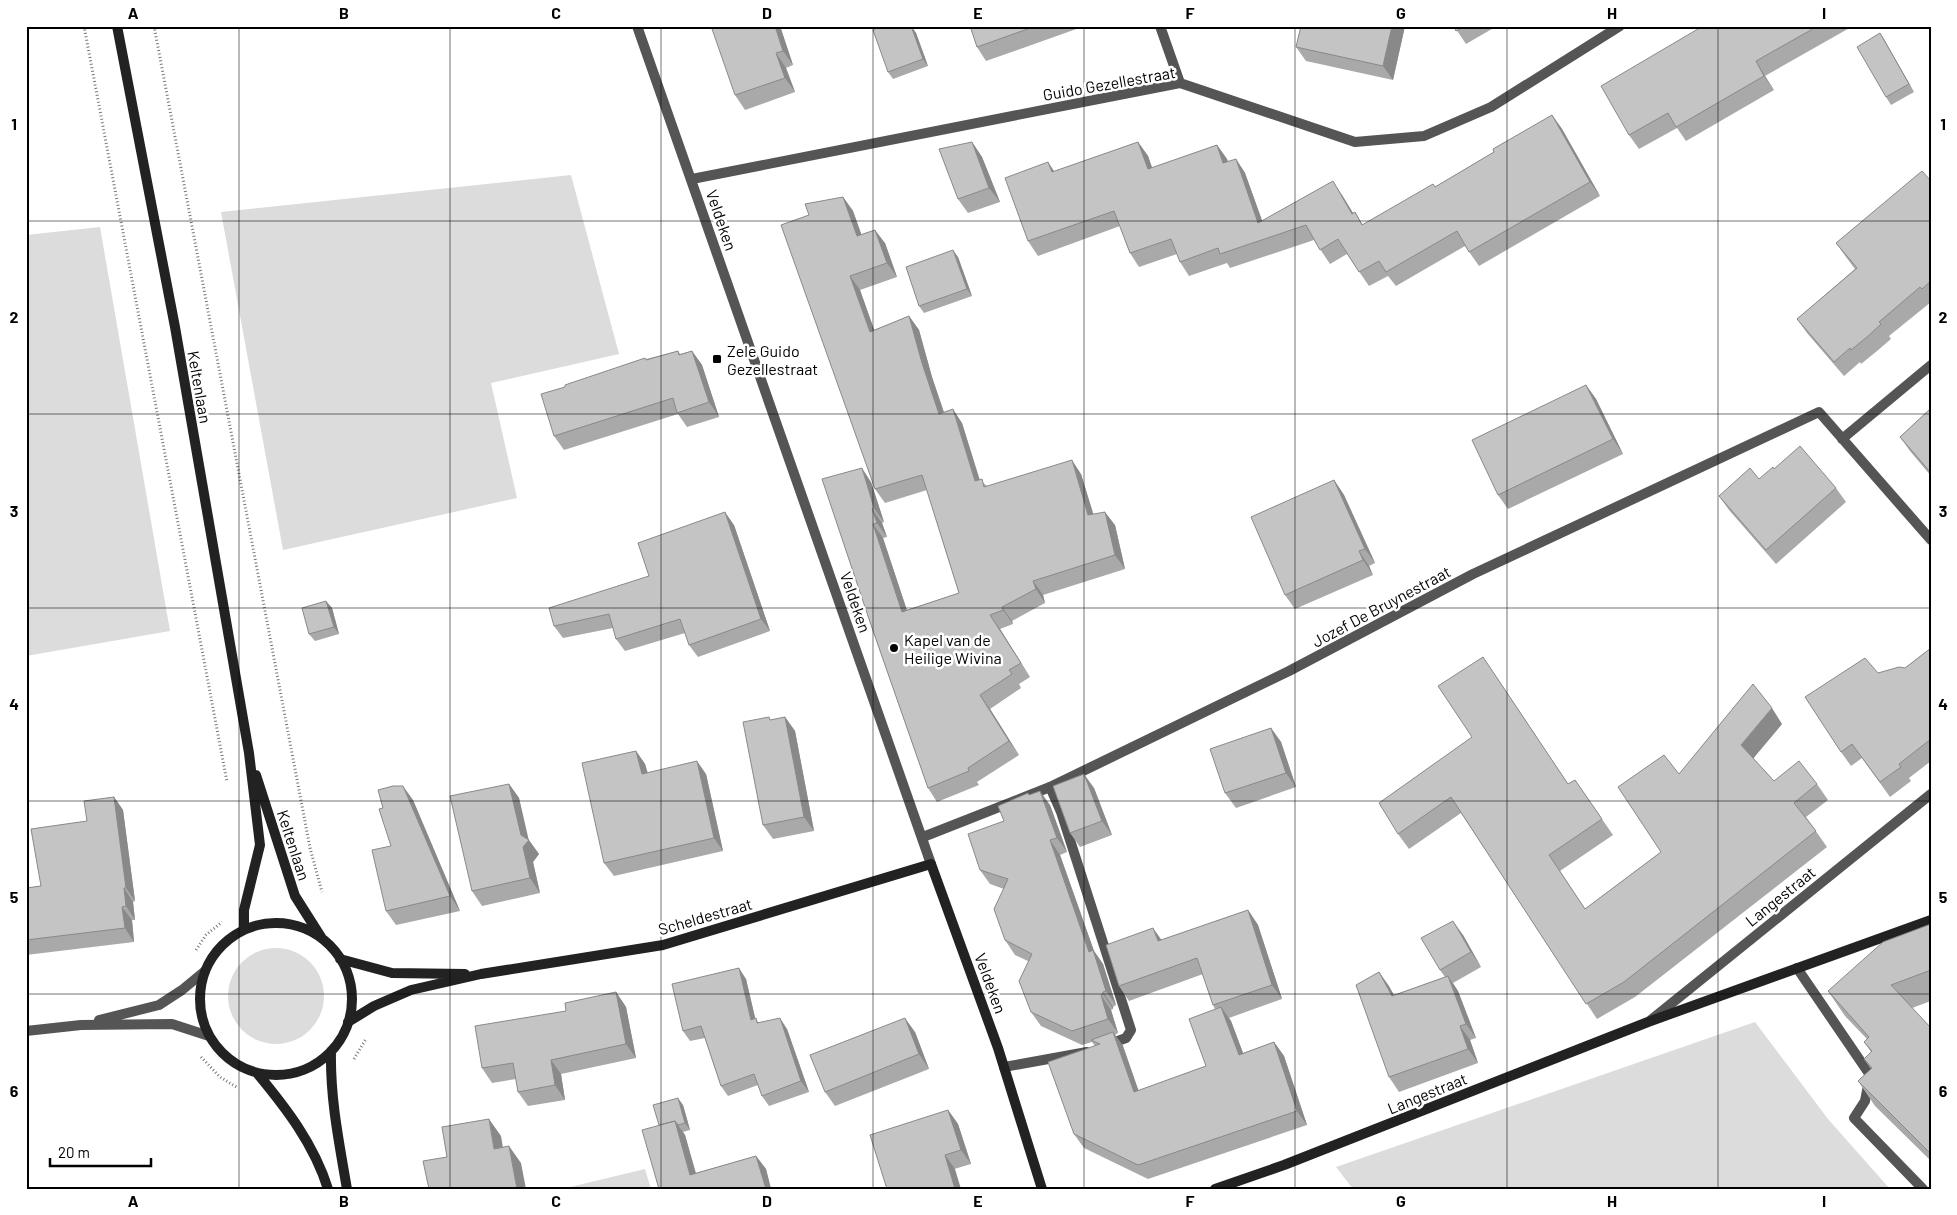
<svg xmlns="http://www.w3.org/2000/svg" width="1957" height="1215" font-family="Barlow,sans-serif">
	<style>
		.green { fill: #dcdcdc }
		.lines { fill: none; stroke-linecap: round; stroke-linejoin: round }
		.path { stroke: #777; stroke-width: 3; stroke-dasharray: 1 2.5; stroke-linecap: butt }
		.lane { stroke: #555; stroke-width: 10 }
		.street { stroke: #555; stroke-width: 10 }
		.secondary { stroke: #222; stroke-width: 10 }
		.wall { fill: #a9a9a9 }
		.shaded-wall { fill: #898989 }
		.building { fill: #c4c4c4; stroke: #898989 }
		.grid { fill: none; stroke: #000; stroke-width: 1; stroke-opacity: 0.55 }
		.poi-dot { fill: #000; stroke: #fff; stroke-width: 2 }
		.labels { text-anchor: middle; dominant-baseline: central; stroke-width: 5; stroke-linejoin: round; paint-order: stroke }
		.street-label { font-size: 16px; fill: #000; stroke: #fff }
		.poi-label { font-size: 16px; fill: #000; stroke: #fff; text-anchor: start }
		.neatline { fill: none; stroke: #000; stroke-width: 2 }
		.grid-label { font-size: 16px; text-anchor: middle; font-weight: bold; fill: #000 }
	</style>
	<rect width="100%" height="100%" fill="#fff"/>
	<!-- green -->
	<path class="green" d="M571,175l48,179 -128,29 26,115 -234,52 -62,-338z
		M100,227l70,404 -144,25v-421z
		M228 996a48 48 0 1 1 96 0a48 48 0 1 1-96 0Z
		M1755,1022l73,97 62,70h-537l-17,-22z
		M645,1169l6,20h-89z"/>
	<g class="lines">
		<!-- path -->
		<path class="path" d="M84,26l143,756
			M154,26l156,822 12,44
			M196,950l10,-15 16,-13
			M201,1057l19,20 18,11
			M354,1059l12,-20"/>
		<!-- lane -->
		<path class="lane" d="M1050,787l11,25 70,218 -5,8 -19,7
			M1797,968l73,107 -5,26 -11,17 69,71
			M1004,1067l83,-15"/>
		<!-- street -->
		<path class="street" d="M637,26l294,838
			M1160,26l20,57
			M692,179l488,-96 175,59 69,-6 67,-29 129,-81
			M1842,439l89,-74
			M923,837l127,-50 239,-116 184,-97 346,-162 112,128
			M99,1020l60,-15 23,-15 23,-19
			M1651,1020l280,-226
			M26,1031l55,-6 91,-1 37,12"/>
		<!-- secondary -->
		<path class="secondary" d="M117,26l58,301 74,426 11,92 -16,65v20
			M256,775l39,121 26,41
			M200 999a76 76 0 1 1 152 0a76 76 0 1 1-152 0Z
			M340,959l52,14 73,1
			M348,1022l26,-16 37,-16 70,-16 182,-29 268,-81 67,184 44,141
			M331,1051c-1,47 8,91 16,138
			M257,1073c29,35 57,71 71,116
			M1215,1189l69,-24 364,-143 283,-102"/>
	</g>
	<!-- wall -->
	<path class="wall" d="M780,26l13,39 -7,3 9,24 -50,18 -10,-15z
		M911,26l5,7 12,33 -35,13 -5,-7z
		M970,26h112v1l-96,34 -9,-14z
		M1301,26h104l-12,54 -87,-19 -10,-14z
		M1454,26h43l-31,18z
		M1703,26h150l-88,50 9,14 -88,51 -9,-13 -38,21 -10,-14z
		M1880,33l5,8 29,51 -23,13 -5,-8z
		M1552,115l10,14 38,67 -121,70 -14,-20 -69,40 -8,-10 -19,10 -22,-32 -17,10 -16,-24 -84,28 -3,-5 -38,13 -9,-14 -3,-8 -38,13 -9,-14 -10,-27 -82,30 -10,-15 20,-79 6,10 84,-30 10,14 4,12 65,-23 10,14 1,3 8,-3 9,14 17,48 80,-26 11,18 2,-1 8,13 72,-38 59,-35z
		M972,142l10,15 18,45 -32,11 -10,-14z
		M1931,181v121l-42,34 2,3 -14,12 -16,13 -1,-2 -16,14 -37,-43 -10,-14 58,-50 -9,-12 -10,-14z
		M843,197l10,14 8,23 24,9 12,34 -37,13 14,40 35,-14 10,14 13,47 12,35 18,11 18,57 7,6 94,-12 12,40 22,11 10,44 -82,26 2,8 -33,18 1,3 -13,5 30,48 -11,7 2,4 -31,21 29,46 -42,27 2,3 -42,17 -9,-14 -58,-166 1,-140 13,40 -2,1 5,14 -4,1 24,72 52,-17 -32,-103 -42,13 -10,-14 -66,-274z
		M958,257l14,39 -48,17 -5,-7z
		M678,351l2,3 12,-3 10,14 17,52 -32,10 -9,-13 -114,36 -10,-14 92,-77z
		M1586,385l10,14 27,55 -115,55 -10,-14z
		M1931,409v67l-21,-25 -10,-14z
		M1759,479l77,9 10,14 -70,62 -47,-54 -10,-14z
		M1334,480l10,15 31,68 -6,3 4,9 -78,34 -10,-14z
		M734,525l36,106 -72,26 -9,-12 -4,-12 -60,18 -9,-12 -3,-11 -50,10 -9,-12 95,-50z
		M326,601l6,7 7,26 -24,7 -6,-7z
		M1931,648v113l-22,17 2,3 -21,16 -28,-39 -11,8 -10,-14 37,-79 27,-5z
		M1493,672l75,112 7,-4 38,55 -53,36 25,38 76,-57 18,-78 103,-50 -29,34 21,23 43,3 11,16 -22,17 21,30 -192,150 -38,22 -136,-206 -52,36 -11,-15 74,-97z
		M785,717l10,14 19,100 -41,8 -10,-14z
		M1271,728l10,14 15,45 -60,21 -11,-15z
		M636,751l9,13 3,9 58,1 17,77 -109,25 -10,-13z
		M509,784l10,14 9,42 11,14 -6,8 7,31 -58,13 -10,-15z
		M1094,788l18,47 -32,12 -10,-14z
		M1029,795l21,10 17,47 -7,3 34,96 9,13 13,41 -3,2v2l-2,1 7,23 -3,2 8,11 15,45 68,-25 9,-57 -2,-4 -10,-31 -74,27 -10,-15 42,-46 87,-30 10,15 24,74 -53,19 2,3 12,32 31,-11 10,14 23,69 -159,54 -64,-31 -10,-14 21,-88 -3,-4 -10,3 -41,-19 -10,-14 -3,-51 -13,-6 -10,-15 -1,-51 -14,-5 -10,-14 24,-49z
		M114,797l9,13 12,91 -2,1 2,18h-3l2,22 -108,13v-67l15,-2 46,-65z
		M413,800l47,111 -64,14 -10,-14 5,-65z
		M1931,924v77l-19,7 19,20v133l-56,-55 -17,-25 13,-12 -7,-10 7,-7 -7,-10 3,-3 -22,-23 -17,-25z
		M1463,935l18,32 -28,16 5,8 18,47 -6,2 8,23 -79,29 -10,-15 -10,-105 15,23 51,-18 -5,-7z
		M746,979l9,39 3,4 29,7 22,63 -40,14 -7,-10 -4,-11 -30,11 -7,-10 -16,-48 -15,3 -7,-10z
		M616,992l10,15 10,51 -75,16 4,26 -37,6 -10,-14 -2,-13 -24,4 -10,-15 84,-57z
		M915,1032l14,37 -94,37 -10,-14z
		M683,1105l7,25 -7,2 2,3 11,38 60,-17 10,13 5,20h-112v-64z
		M948,1110l10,14 13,40 -84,25z"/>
	<!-- shaded-wall -->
	<path class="shaded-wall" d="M775,26h5l13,39 -10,-14z
		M911,26l5,7 12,33 -5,-7z
		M1392,26h13l-12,54 -10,-14z
		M1880,33l5,8 29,51 -5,-8z
		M776,53l10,15 9,24 -10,-14z
		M1756,61l9,15 9,14 -10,-14z
		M1552,115l10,14 38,67 -10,-14z
		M972,142l10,15 18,45 -11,-14z
		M1138,142l10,14 10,28 -10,-15z
		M1217,145l10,14 6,18 -10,-14z
		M1236,159l9,14 23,64 -10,-14z
		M1048,162l10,15 -6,-5z
		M1333,181l9,14 20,33 -10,-14z
		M843,197l10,14 14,39 -10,-14z
		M875,230l10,13 12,34 -10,-14z
		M953,250l5,7 14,39 -5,-7z
		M850,276l10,14 20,56 -10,-14z
		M909,316l10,14 13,47 17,51 -10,-14 -17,-51z
		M692,351l10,14 17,52 -10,-15z
		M1586,385l10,14 27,55 -10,-15z
		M953,409l9,14 22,72 -9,-14z
		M1072,460l9,14 17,55 -10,-14z
		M862,468l9,14 13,40 -10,-14z
		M1334,480l10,15 31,68 -10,-14z
		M872,509l10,14 5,14 -10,-14z
		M725,512l9,13 36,106 -9,-12z
		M1105,512l10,13 10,44 -10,-14z
		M873,524l10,14 29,88 -10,-14z
		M1359,551l10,15 4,9 -10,-15z
		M1033,581l10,14 2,8 -9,-14z
		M326,601l6,7 7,26 -5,-7z
		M1002,607l10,14 1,3 -10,-14z
		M990,615l10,14 30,48 -9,-14z
		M980,695l10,14 29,46 -10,-14z
		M1772,708l10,16 -30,36 -11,-15z
		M785,717l10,14 19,100 -10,-14z
		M1271,728l10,14 15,45 -10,-14z
		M636,751l9,13 6,23 -9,-13z
		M697,761l9,13 17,77 -9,-13z
		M1084,774l10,14 18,47 -10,-14z
		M509,784l10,14 10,43v-1l10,14 -6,8 7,31 -10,-15z
		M403,786l10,14 47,111 -10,-15z
		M1040,791l10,14 17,47 -10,-14z
		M114,797l9,13 12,91 -9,-13z
		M1050,840l10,15 34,96 9,13 13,41 -10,-14 -17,-39z
		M124,888l9,14 2,18 -9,-14z
		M122,907l10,13 2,22 -9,-14z
		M1248,910l10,15 24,74 -10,-14z
		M1453,921l10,14 18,32 -10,-15z
		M1153,928l10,14 -5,-1z
		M739,968l7,11 12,51 -7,-10z
		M1379,972l10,14 13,24 -10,-14z
		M1448,976l10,15 18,47 -10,-14z
		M616,992l10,15 10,51 -10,-14z
		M1103,992l10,15v2l-10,-15z
		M1101,995l10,15 7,23 -10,-14z
		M1221,1007l10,14 18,48 -10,-14z
		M780,1018l7,11 22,63 -8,-11z
		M905,1018l10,14 14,37 -10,-15z
		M1460,1026l10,14 8,23 -10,-14z
		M1113,1032l10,14 21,60 -10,-14z
		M1274,1042l10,14 23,69 -10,-14z
		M551,1060l10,14 4,26 -10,-15z
		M678,1098l5,7 7,25 -5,-7z
		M948,1110l10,14 13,40 -10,-14z
		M489,1119l12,17 5,30 -12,-17z
		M675,1121l10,14 15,54 -10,-14z
		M509,1146l12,17 5,26h-9z
		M945,1155l10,14 6,20h-6z
		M756,1156l10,13 5,20h-5z"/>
	<!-- building -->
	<path class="building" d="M711,26h64l8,25 -7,2 9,25 -50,17z
		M874,26h37l12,33 -35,13 -15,-42 2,-1z
		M970,26h66l-59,21z
		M1301,26h91l-9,40 -87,-19z
		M1454,26h11l-9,5z
		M1703,26h115l-62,35 8,15 -88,51 -8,-14 -39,22 -28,-49z
		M1880,33l29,51 -23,13 -29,-50z
		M1552,115l38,67 -121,70 -12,-21 -71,41 -7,-11 -20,11 -21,-33 -18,11 -14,-25 -86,29 -2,-6 -38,14 -9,-23 -41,14 -16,-42 -86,30 -23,-63 43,-16 4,10 86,-30 10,27 69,-24 6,18 13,-4 22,64 75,-42 19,33 3,-2 7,13 71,-41 2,3 59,-35 -1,-3z
		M972,142l17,46 -31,11 -19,-50z
		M1922,171l9,10v100l-9,8 -2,-2 -41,35 2,2 -14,13 -16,13 -1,-2 -16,14 -37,-43 60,-51 -21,-25z
		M843,197l14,39 18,-6 12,33 -37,13 20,56 39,-16 13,47 17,51 14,-5 22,72 7,-2 2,8 88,-27 16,55 17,-3 10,43 -82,26 3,8 -34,18 1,3 -13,5 31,48 -12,7 3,4 -32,21 29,46 -41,27 1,3 -41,17 -58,-166 -48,-143 40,-11 12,40 -2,1 5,14 -4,1 29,88 57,-19 -37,-118 -47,14 -94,-264 28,-10 -4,-11z
		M953,250l14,39 -48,17 -13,-39z
		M678,351l1,4 13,-4 17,51 -32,11 -4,-15 -119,38 -13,-42 24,-7v-2l80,-27 1,2z
		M1586,385l27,54 -115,56 -26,-55z
		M1930,409h1v64l-31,-36z
		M1800,446l36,42 -70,62 -47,-54 31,-28 9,11 14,-12 1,2z
		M1334,480l31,69 -6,2 4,9 -78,35 -34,-78z
		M725,512l36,107 -72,26 -9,-26 -64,20 -7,-25 -55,12 -5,-18 100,-32 -11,-33z
		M326,601l8,26 -25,7 -7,-26z
		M1931,648v91l-32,25 2,3 -21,15 -28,-38 -11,8 -36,-55 60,-39 13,15 21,-6 6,1z
		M1483,657l85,127 7,-4 27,39 -53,36 36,54 76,-57 -43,-65 46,-32 15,19 74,-90 19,24 -31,37 33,36 25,-20 18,23 -23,19 22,28 -192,151 -38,22 -135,-207 -53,37 -19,-31 93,-66 -34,-51z
		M769,717l1,3 15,-3 19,100 -41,8 -20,-103z
		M1271,728l15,45 -61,20 -15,-44z
		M636,751l6,23 55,-13 17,77 -110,25 -22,-100z
		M1084,774l18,47 -32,12 -17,-47z
		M509,784l12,51 8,5 -6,7 7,31 -58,13 -22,-95z
		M393,786h10l47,110 -64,15 -14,-61 19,-4 -12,-37 4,-1 -5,-18z
		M1040,791l17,47 -7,2 39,112 4,-2 13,41 -3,1v2l-2,1 7,24 -36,12 -41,-19 -12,-31 13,-27 -27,-14 -11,-31 14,-30 -28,-9 -12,-36 36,-13 -6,-15 30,-13 1,2z
		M114,797l12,91h-2l2,18 -4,1 3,21 -99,12v-52l15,-2 -10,-57 56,-8 -3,-20z
		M1248,910l24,75 -59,20 -16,-47 -78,28 -13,-41 47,-17 5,13z
		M1453,921l18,31 -31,18 -19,-32z
		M1931,924v46l-40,15 40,43v126l-73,-73 14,-13 -8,-9 8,-8 -8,-9 5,-5 -41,-46 55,-49z
		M739,968l12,52 5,-2 1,5 23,-5 21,63 -39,15 -8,-22 -33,12 -20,-60 -18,5 -11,-47z
		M1379,972l13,24 56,-20 18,48 -6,2 8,23 -79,28 -33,-92z
		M616,992l10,52 -75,16 4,25 -37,7 -5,-29 -31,5 -7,-42 91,-15 -1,-8z
		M1221,1007l18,48 35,-13 23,69 -159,54 -64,-31 -26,-72 52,-18 -9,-4 22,-8 21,60 72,-26 -17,-47z
		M905,1018l14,36 -94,38 -15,-37z
		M678,1098l7,25 -7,2 -3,-4 -16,4 -6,-20z
		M948,1110l13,40 -16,5 10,34h-68l-17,-54z
		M489,1119l5,30 15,-3 8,43h-88l-6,-28 24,-4 -5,-30z
		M675,1121l15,54 66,-19 10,33h-107l-17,-59z"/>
	<!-- grid -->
	<path class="grid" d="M239,26v1163M450,26v1163M661,26v1163M873,26v1163M1084,26v1163M1295,26v1163M1507,26v1163M1718,26v1163M26,221h1905M26,414h1905M26,608h1905M26,801h1905M26,994h1905"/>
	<!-- markers -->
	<g class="poi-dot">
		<rect x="712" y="354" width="10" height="10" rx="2.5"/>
		<circle cx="894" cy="648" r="5"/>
	</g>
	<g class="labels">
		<!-- street labels -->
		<g class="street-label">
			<text transform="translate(1109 83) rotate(-10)">Guido Gezellestraat</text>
			<text transform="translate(722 220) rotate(71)">Veldeken</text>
			<text transform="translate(200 387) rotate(80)">Keltenlaan</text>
			<text transform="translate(856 602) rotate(71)">Veldeken</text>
			<text transform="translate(1381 606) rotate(-28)">Jozef De Bruynestraat</text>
			<text transform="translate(294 845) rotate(72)">Keltenlaan</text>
			<text transform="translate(1780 896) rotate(-39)">Langestraat</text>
			<text transform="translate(705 916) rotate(-16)">Scheldestraat</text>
			<text transform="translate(991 983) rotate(70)">Veldeken</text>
			<text transform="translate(1427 1093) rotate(-22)">Langestraat</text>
		</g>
		<!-- poi labels -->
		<g class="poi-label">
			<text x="727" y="350">Zele Guido<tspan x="727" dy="18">Gezellestraat</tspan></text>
			<text x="904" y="639">Kapel van de<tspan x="904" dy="18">Heilige Wivina</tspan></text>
		</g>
	</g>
	<!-- border -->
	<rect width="1957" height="1215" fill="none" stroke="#ffffff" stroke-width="55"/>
	<!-- scale -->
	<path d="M50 1158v8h101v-8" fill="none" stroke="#000000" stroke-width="2.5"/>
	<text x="58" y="1158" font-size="15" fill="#000000" stroke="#ffffff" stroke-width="4" paint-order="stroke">20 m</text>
	<rect x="28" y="28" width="1902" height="1160" class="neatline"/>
	<g class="grid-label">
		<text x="133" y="19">A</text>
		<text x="344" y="19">B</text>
		<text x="556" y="19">C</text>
		<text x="767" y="19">D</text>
		<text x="978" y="19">E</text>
		<text x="1190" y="19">F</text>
		<text x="1401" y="19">G</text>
		<text x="1612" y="19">H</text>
		<text x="1824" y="19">I</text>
		<text x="14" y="130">1</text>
		<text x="1943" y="130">1</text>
		<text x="14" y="323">2</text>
		<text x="1943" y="323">2</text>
		<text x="14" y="517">3</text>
		<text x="1943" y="517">3</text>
		<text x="14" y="710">4</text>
		<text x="1943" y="710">4</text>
		<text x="14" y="903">5</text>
		<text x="1943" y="903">5</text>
		<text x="14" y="1097">6</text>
		<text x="1943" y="1097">6</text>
		<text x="133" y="1207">A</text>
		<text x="344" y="1207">B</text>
		<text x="556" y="1207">C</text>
		<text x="767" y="1207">D</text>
		<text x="978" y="1207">E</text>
		<text x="1190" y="1207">F</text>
		<text x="1401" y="1207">G</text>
		<text x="1612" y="1207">H</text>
		<text x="1824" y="1207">I</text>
	</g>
</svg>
